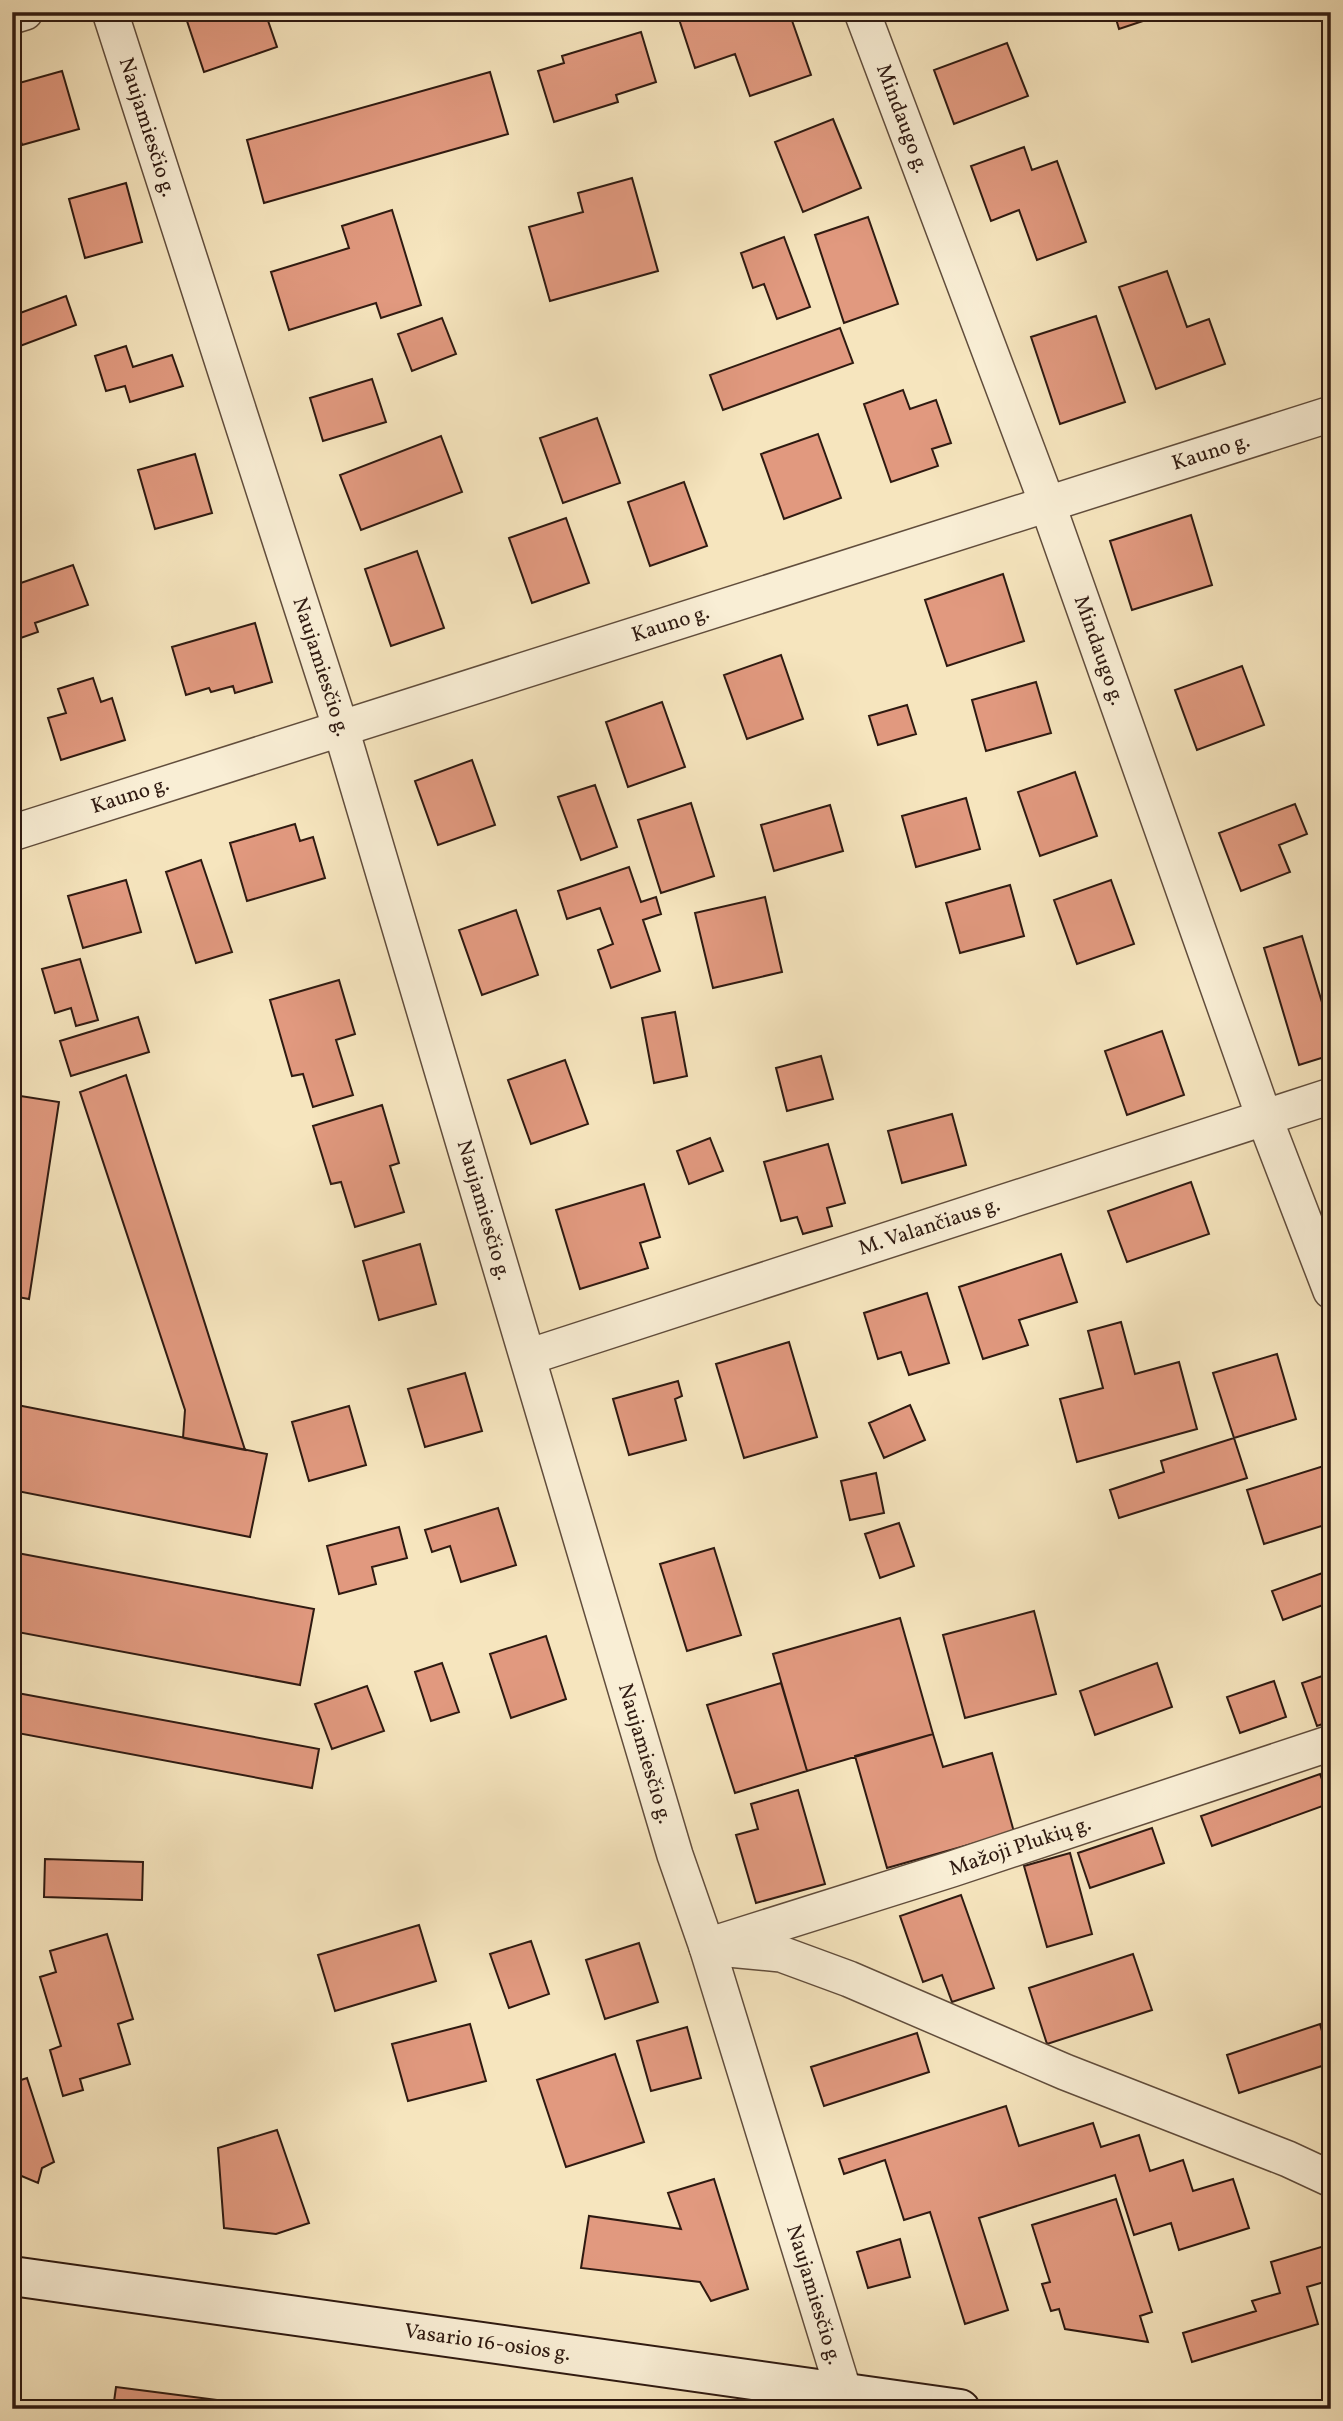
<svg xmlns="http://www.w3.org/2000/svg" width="1343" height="2421" font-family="Vollkorn,serif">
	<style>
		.building { fill: #e1997f; stroke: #2f1a11; stroke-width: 2 }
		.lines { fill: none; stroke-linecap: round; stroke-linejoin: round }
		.minor-casing { stroke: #614d3c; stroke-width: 38 }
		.secondary-casing { stroke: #2f1a11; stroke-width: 42 }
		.minor { stroke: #f9eed5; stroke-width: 35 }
		.secondary { stroke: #f9eed5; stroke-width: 38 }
		.labels { text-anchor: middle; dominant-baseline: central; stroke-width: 7; stroke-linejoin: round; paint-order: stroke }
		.street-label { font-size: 21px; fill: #2f1a11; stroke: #f9eed5 }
	</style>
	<rect width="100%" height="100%" fill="#f6e5be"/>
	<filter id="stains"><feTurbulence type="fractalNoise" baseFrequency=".00286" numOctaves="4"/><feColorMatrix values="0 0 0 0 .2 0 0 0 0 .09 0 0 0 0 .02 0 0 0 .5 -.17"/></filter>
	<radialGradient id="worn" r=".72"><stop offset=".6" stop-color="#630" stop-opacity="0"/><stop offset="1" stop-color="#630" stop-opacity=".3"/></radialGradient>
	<!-- building -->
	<path class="building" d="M184,12h81l12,35 -73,25z
		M789,12l22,63 -61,21 -15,-42 -40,14 -18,-55z
		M1114,12h56l-51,17z
		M641,32l15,50 -40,13 2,7 -64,20 -16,-51 26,-8 -2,-7z
		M1007,43l21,53 -74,28 -20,-54z
		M62,71l17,58 -57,16 -10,-33v-27z
		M490,72l18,62 -244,69 -17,-63z
		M833,119l28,69 -58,24 -28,-70z
		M1024,147l8,23 25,-9 29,81 -49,18 -18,-50 -28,11 -20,-55z
		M632,178l26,93 -108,30 -21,-74 54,-15 -5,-19z
		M126,183l16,59 -57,16 -16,-59z
		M392,210l29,95 -40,13 -5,-15 -87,27 -18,-58 78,-24 -7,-22z
		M868,217l30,87 -54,19 -29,-88z
		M784,237l26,70 -33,12 -13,-35 -11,4 -12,-35z
		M1167,271l20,56 22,-8 16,45 -69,25 -37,-102z
		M66,296l10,29 -64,24v-33z
		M1096,316l29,86 -65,22 -29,-87z
		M442,318l14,36 -44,17 -14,-37z
		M840,328l13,35 -130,47 -13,-35z
		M126,346l7,21 39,-12 11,31 -53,16 -5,-16 -19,5 -11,-35z
		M372,379l14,43 -63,19 -13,-43z
		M903,390l7,19 26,-9 15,43 -19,6 6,17 -47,16 -27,-78z
		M597,418l23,65 -57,20 -23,-65z
		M818,434l23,64 -57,21 -23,-65z
		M441,436l21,56 -101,38 -21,-55z
		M195,454l17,59 -57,16 -17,-59z
		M684,482l23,64 -57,20 -22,-64z
		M1191,515l21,70 -80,25 -22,-69z
		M566,518l23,65 -57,20 -23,-65z
		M417,551l27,77 -53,18 -26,-77z
		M73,565l15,40 -53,18 3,9 -26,9v-55z
		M1003,574l21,67 -77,25 -22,-66z
		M255,623l17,59 -37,11 -2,-7 -22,6 -2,-4 -23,7 -14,-48z
		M781,655l22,64 -56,20 -23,-64z
		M1242,666l22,59 -67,25 -22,-60z
		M93,678l8,24 11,-4 13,42 -64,20 -13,-42 18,-5 -8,-24z
		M1036,682l15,51 -65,18 -14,-51z
		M662,702l23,65 -57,20 -22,-65z
		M907,705l9,29 -38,11 -9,-29z
		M472,760l23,65 -57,20 -23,-64z
		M1075,772l22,64 -57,20 -22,-64z
		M595,785l22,62 -36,13 -23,-63z
		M966,798l14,51 -64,18 -14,-51z
		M691,803l23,73 -53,17 -23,-73z
		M1295,804l12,30 -28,11 11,27 -49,19 -22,-58z
		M830,805l13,46 -69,20 -13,-46z
		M295,824l5,17 13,-4 12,41 -78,23 -17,-58z
		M201,860l31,92 -36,11 -30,-91z
		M629,867l12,35 15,-5 5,17 -18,6 17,51 -49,17 -13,-38 15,-6 -13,-36 -33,11 -9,-28z
		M126,880l15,52 -58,16 -15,-52z
		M1111,880l23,64 -57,20 -23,-64z
		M1010,885l14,51 -64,17 -14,-50z
		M765,897l17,75 -69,16 -18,-75z
		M516,910l22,65 -56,20 -23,-65z
		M1302,936l22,73 7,-2v48l-32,10 -35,-117z
		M80,959l18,61 -22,6 -5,-18 -16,5 -13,-44z
		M339,980l16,54 -19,6 17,55 -40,12 -10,-33 -11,2 -22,-76z
		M675,1012l12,64 -33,7 -12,-65z
		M138,1017l11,35 -78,24 -11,-35z
		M1162,1031l22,64 -57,20 -22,-64z
		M821,1056l12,43 -46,12 -11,-43z
		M565,1060l23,64 -57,20 -23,-64z
		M12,1071l5,1 -5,39z
		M126,1075l119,375 -62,-12 2,-28 -105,-318z
		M14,1095l45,7 -30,197 -17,-3z
		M382,1105l17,58 -9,3 14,46 -49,15 -14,-45 -10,2 -18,-58z
		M952,1114l14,51 -64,18 -14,-52z
		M710,1138l13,33 -34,13 -12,-33z
		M828,1144l17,59 -18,5 5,18 -29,8 -6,-17 -16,4 -17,-59z
		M1191,1182l18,52 -82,28 -19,-51z
		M644,1184l16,53 -20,6 8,25 -68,21 -24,-79z
		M420,1244l16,60 -57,16 -16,-59z
		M1061,1254l16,48 -58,18 9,25 -45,14 -24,-72z
		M927,1293l22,70 -40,12 -8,-23 -23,7 -14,-46z
		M1121,1322l14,52 44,-12 18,67 -120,33 -17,-63 43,-11 -15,-57z
		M789,1342l28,95 -73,21 -28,-94z
		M1277,1354l19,65 -62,19 -21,-65z
		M465,1373l17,58 -57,16 -17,-58z
		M678,1381l4,15 -7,3 11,41 -57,15 -16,-56z
		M12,1404l255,50 -17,83 -238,-47z
		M910,1405l15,35 -41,18 -15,-35z
		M349,1406l17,59 -57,16 -17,-59z
		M1234,1438l13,40 -128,40 -9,-28 54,-18 -3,-11z
		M1327,1465l4,12v46l-67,21 -17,-54z
		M876,1473l8,40 -34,7 -9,-39z
		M498,1508l18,57 -55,17 -11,-36 -18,6 -7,-22z
		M899,1523l15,43 -34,12 -15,-44z
		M399,1527l8,31 -35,9 4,17 -37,10 -12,-48z
		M714,1548l27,87 -54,16 -27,-87z
		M12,1552l302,57 -14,76 -288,-54z
		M1331,1570v32l-48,18 -11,-29z
		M1034,1611l22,83 -91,24 -22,-83z
		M900,1618l33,116 -126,37 -34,-117z
		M546,1636l20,63 -55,19 -21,-64z
		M442,1663l17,49 -28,9 -16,-49z
		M1157,1663l15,44 -77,28 -15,-44z
		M1331,1673v48l-14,5 -15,-43z
		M1274,1681l12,36 -46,16 -13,-36z
		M781,1683l26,88 -72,22 -28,-88z
		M367,1686l17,45 -52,18 -17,-45z
		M12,1692l307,57 -7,39 -300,-56z
		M933,1734l10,33 49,-14 22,79 -127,36 -32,-112z
		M1320,1774l11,29 -119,43 -11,-30z
		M798,1790l27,94 -69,19 -20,-68 22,-6 -7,-25z
		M1152,1828l12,35 -74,25 -12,-35z
		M1070,1853l22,81 -45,13 -23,-81z
		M45,1859l98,3 -1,38 -98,-3z
		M961,1895l33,93 -42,14 -10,-27 -19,7 -23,-66z
		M419,1925l17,56 -101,30 -17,-56z
		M107,1934l26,85 -15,5 12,40 -50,15 3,11 -20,6 -13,-46 11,-4 -21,-69 16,-5 -6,-21z
		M531,1941l18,53 -40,14 -19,-54z
		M639,1943l19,59 -53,17 -19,-59z
		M1133,1954l19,56 -105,34 -18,-56z
		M470,2024l16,57 -78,20 -16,-57z
		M1320,2024l11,39 -92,30 -12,-38z
		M687,2027l14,51 -50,13 -14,-50z
		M917,2033l12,39 -105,34 -13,-39z
		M615,2054l29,88 -78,25 -29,-87z
		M12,2072l3,10 12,-4 27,84 -12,6 -4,15 -26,-11z
		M1006,2106l13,40 74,-23 8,24 38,-12 11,36 33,-11 10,31 40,-12 16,49 -70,22 -8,-27 -37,12 -19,-60 -136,43 29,92 -43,14 -35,-112 -26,8 -19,-60 -41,14 -5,-15z
		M277,2130l32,93 -33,11 -52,-6 -6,-80z
		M714,2179l34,110 -37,12 -11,-19 -119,-14 8,-52 92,13 -13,-36z
		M1116,2199l36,113 -12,4 8,26 -83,-13 -6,-20 -8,2 -9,-27 8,-2 -18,-57z
		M900,2239l10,38 -42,11 -11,-36z
		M1331,2244v36l-24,7 11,37 -126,38 -9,-29 73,-22 -4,-10 28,-8 -9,-31z
		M116,2387l172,22h-175z"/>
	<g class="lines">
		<defs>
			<g id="minor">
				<path id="s1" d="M110,12l231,717 334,1126 32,92 142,462"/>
				<path id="s2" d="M862,12l185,491 217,614 67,174"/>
				<path d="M12,16l13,-4"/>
				<path id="s3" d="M12,833l1319,-419"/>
				<path id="s4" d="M528,1357l803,-261"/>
				<path id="s5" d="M720,1942l232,-73 379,-126"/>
				<path d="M707,1947l74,7 68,25 216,93 223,87 43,20"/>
			</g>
			<g id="secondary">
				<path id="s6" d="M12,2276l948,133"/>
			</g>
		</defs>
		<!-- minor casing -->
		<use href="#minor" class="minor-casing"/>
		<!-- secondary casing -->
		<use href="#secondary" class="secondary-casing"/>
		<!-- minor -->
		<use href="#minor" class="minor"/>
		<!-- secondary -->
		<use href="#secondary" class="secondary"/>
	</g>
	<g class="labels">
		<!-- street labels -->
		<g class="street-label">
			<text stroke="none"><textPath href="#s2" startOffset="114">Mindaugo g.</textPath></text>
			<text stroke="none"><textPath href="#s1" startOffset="121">Naujamiesčio g.</textPath></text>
			<text stroke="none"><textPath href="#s3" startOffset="1258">Kauno g.</textPath></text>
			<text stroke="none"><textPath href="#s3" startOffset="691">Kauno g.</textPath></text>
			<text stroke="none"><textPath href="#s2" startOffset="681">Mindaugo g.</textPath></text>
			<text stroke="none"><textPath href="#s1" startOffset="688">Naujamiesčio g.</textPath></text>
			<text stroke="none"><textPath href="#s3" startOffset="124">Kauno g.</textPath></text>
			<text stroke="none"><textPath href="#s1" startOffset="1255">Naujamiesčio g.</textPath></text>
			<text stroke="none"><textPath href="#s4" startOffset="422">M. Valančiaus g.</textPath></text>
			<text stroke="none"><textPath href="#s1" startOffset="1822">Naujamiesčio g.</textPath></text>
			<text stroke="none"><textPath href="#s5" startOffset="315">Mažoji Plukių g.</textPath></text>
			<text stroke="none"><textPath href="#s1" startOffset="2389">Naujamiesčio g.</textPath></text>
			<text stroke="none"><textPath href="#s6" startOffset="480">Vasario 16-osios g.</textPath></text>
		</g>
	</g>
	<!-- margin -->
	<rect width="1343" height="2421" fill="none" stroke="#f6e5be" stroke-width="42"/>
	<rect x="14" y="14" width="1315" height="2393" fill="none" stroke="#2f1a11" stroke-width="3.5"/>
	<rect x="21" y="21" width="1301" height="2379" fill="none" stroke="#2f1a11" stroke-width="2"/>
	<rect width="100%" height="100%" filter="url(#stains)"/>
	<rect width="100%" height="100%" fill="url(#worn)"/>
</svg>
